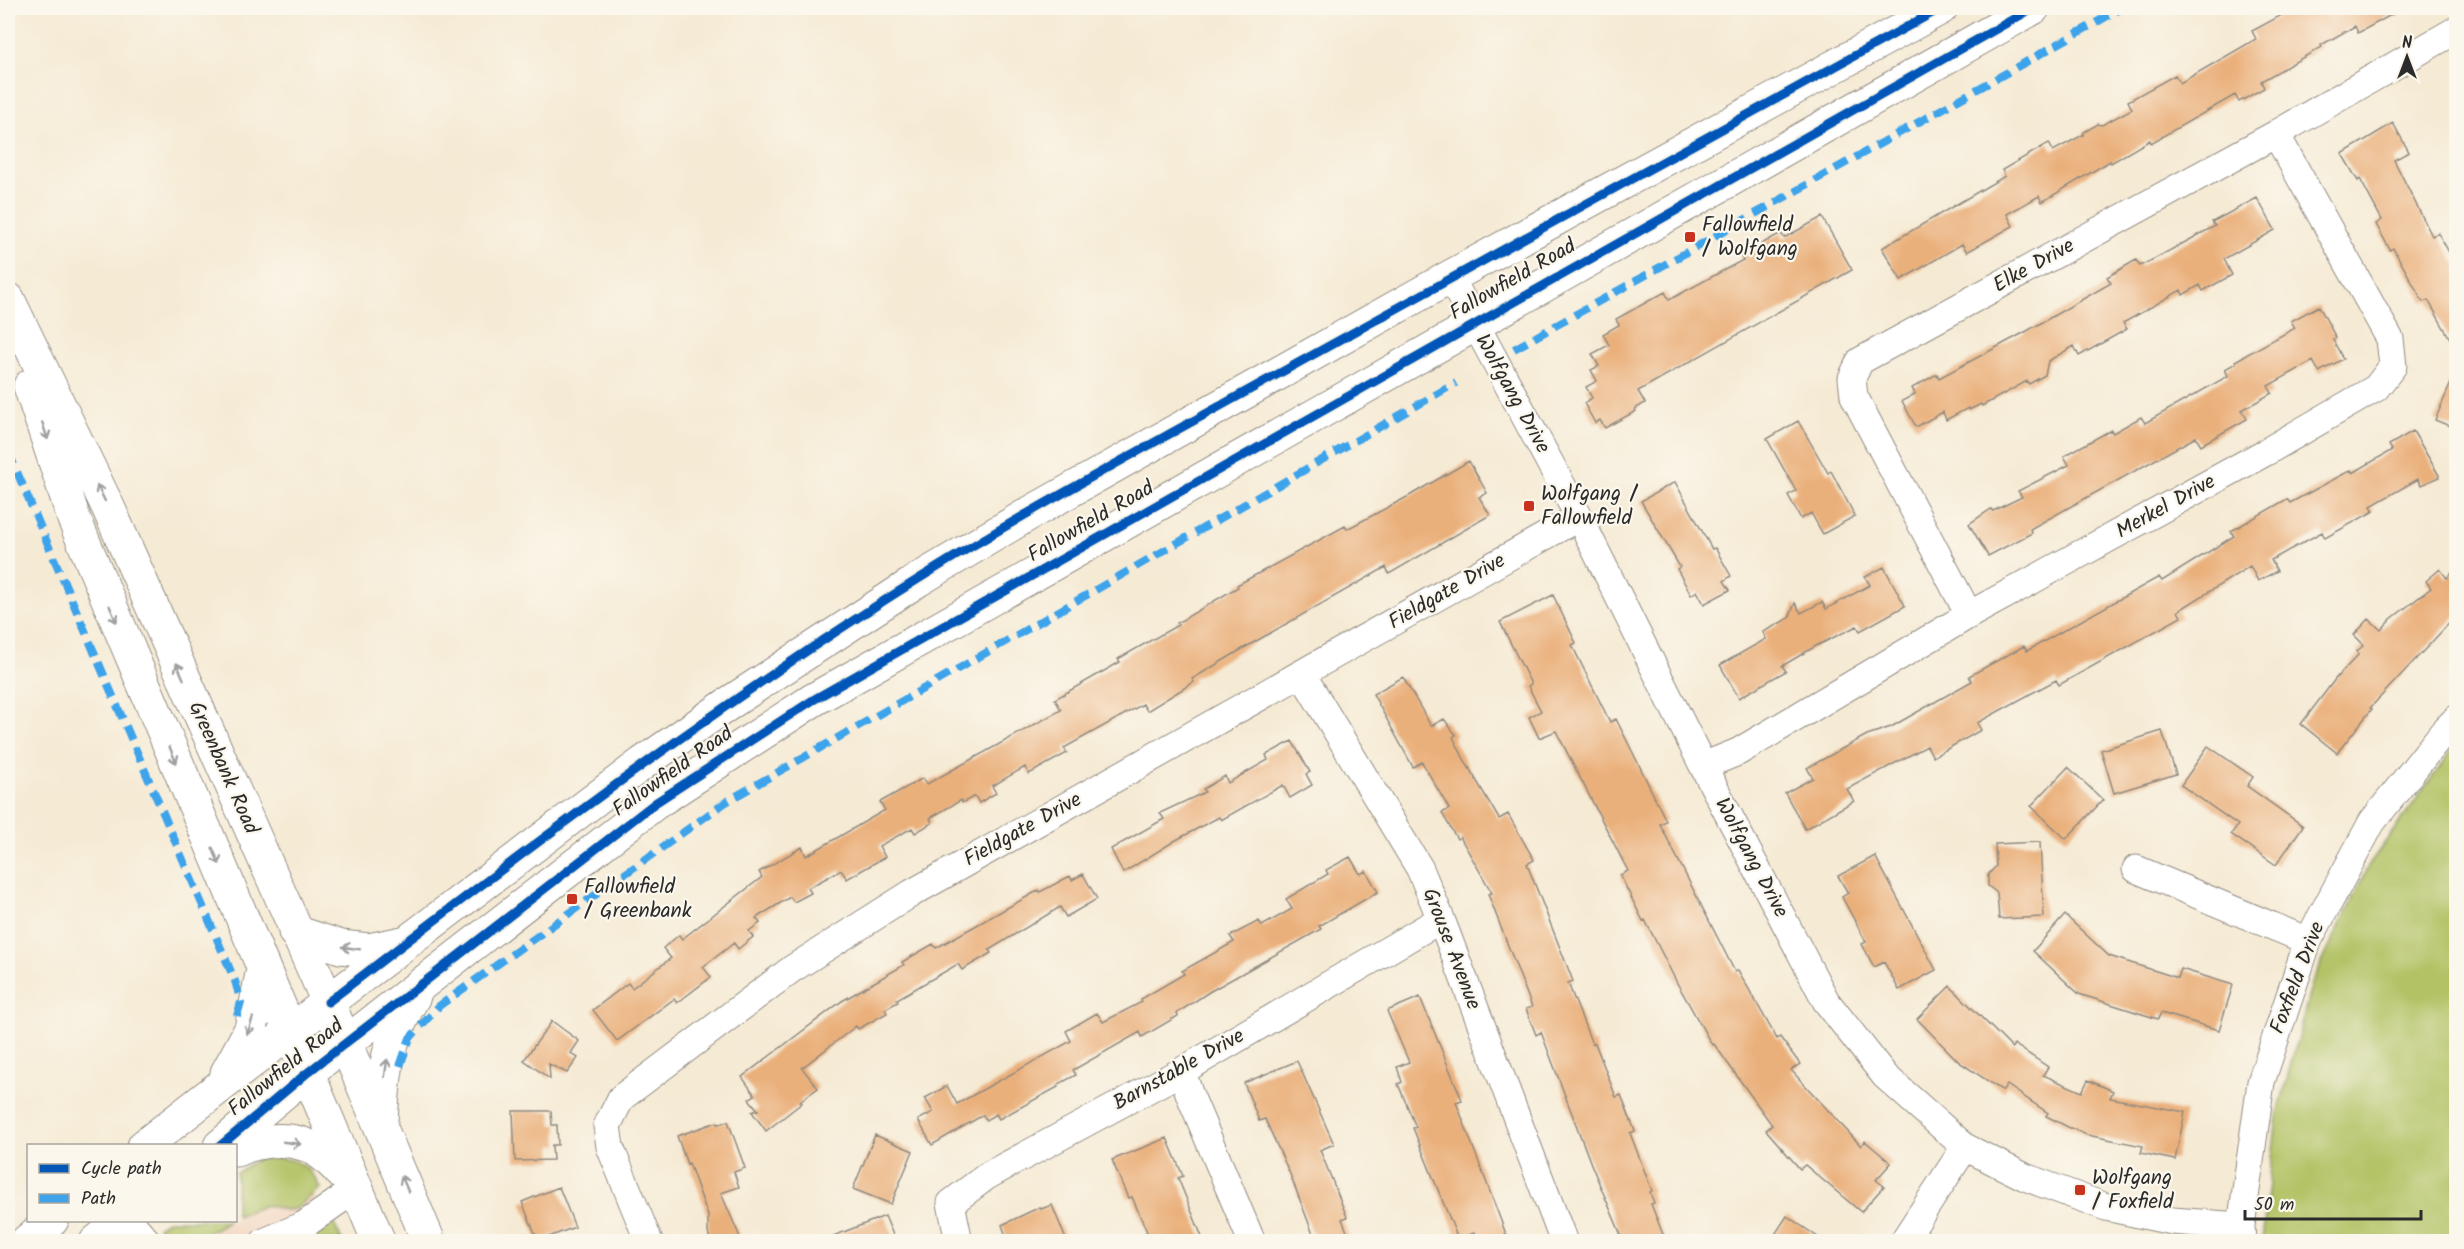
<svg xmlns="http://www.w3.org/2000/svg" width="2464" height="1249" font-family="Kalam,sans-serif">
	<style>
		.built { fill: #f2d4be }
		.green { fill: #b2c265; stroke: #6e7648; stroke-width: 1.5 }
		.building { fill: #eab07b }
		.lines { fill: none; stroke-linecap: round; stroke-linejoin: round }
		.minor-casing { stroke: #908a80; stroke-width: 29 }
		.major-casing { stroke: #908a80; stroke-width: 35 }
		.minor { stroke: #fff; stroke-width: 27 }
		.major { stroke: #fff; stroke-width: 33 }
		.quiet { stroke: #3ea3eb; stroke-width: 8; stroke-dasharray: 15 8; stroke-linecap: butt }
		.cycleway-casing { stroke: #fbf7ec; stroke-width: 13 }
		.cycleway { stroke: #0057b8; stroke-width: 9 }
		.oneway { stroke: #a0a0a0 }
		.poi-dot { fill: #c8321e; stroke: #fbf7ec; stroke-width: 2 }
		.labels { text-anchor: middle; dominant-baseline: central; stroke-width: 4.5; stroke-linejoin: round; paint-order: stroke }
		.poi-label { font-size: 21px; fill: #2b2b2b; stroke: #fbf7ec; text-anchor: start }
		.street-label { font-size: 21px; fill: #2b2b2b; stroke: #fbf7ec }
	</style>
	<rect width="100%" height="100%" fill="#fbf7ec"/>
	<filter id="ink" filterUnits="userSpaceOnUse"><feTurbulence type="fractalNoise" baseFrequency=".0167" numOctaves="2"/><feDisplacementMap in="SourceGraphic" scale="12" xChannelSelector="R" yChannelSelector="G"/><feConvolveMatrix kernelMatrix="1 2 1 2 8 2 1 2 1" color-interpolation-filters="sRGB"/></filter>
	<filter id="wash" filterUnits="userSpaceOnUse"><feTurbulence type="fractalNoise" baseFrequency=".008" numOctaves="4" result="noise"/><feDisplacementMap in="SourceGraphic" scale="24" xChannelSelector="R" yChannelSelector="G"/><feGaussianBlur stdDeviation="1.35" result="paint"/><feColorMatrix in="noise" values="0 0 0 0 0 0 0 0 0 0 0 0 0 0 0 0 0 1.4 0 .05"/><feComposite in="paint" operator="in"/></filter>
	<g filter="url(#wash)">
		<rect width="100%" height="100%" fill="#f5ead4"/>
		<!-- built -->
		<path class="built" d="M307,1183l31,58 -175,1 29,-21 44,-1v-30z"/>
		<!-- green -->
		<path class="green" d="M2456,745v496h-194l15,-124 35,-134 58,-120z
			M269,1158c26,0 40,5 51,30l-24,21 -11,1 -19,-5 -30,11v-43l22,-14z
			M168,1220h60v1l-34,20 -25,1 -11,-15z
			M333,1222l9,19h-25l-3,-6z"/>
		<g id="blocks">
			<!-- building -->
			<path class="building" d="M2295,8h109l-46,25 -3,-7 -34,19 1,2 -61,34 3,7 -25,14 -4,-7 -84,48 -1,-3 -39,23 -1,-2 -68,41 -3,-6 -32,18 6,12 -46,26 -5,-8 -61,36 -19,-32 123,-72 -3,-6 47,-27 4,8 30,-16 1,-3 14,-8 4,1 30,-16 -4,-8 47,-26 5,8 76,-44 -4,-8z
				M2393,123l16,29 -15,8 38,76 6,-3 19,33v85l-29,-51 -5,2 -30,-54 -3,2 -14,-26 6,-4 -22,-41 -2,2 -16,-27z
				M2257,198l18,32 -51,29 8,16 -29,16 -3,-6 -17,10 -2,-5 -58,33 4,6 -48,27 -5,-10 -26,15 -3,14 -16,9 -2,-3 -45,25 -1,-2 -12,6 -1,-2 -22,12 -3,-8 -27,15 -14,-26 13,-7 -3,-6 25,-14 2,4 88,-47 84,-48 -4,-6 29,-17 4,6 16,-8 59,-32 -3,-4z
				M1822,217l30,53 -214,121 7,12 -10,6 1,2 -31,17 -5,-8 -5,3 -11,-20 8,-5 -6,-11 11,-6 -6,-11 8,-4 -7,-12 17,-9 -6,-11 16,-9 -3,-6 49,-27 4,8 74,-40 -3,-4 41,-23 3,5z
				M2319,306l17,32 -3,2 10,19 -24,13 -6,-11 -45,25 4,7 -30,17 5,9 -46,26 -5,-8 -166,92 2,4 -44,23 -19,-32 22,-15 2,2 29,-14 -4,-6 51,-26 -5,-9 47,-26 2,3 28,-16 4,6 83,-47 -3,-7 11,-6 -1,-2 60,-33 -4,-7z
				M2457,369v60l-22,-9z
				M1798,421l30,52 3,-2 24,45 -32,18 -12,-21 -10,6 -13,-24 8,-4 -29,-52z
				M2413,431l27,46 -19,8 -3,-6 -47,27 3,5 -49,27 -3,-6 -51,28 6,11 -19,10 -8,-15 -72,45 3,6 -122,68 -3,-5 -79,43 4,7 -48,27 -6,-11 -80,43 7,12 -49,28 -20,-36 28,-15 -6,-10 60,-33 24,-8 81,-46 -3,-5 55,-30 3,5 132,-74 3,4 72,-45 -3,-5 56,-32 3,4 61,-33 2,3 39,-23 -3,-5z
				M1469,461l18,32 -8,4 11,18 -101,59 -3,-7 -142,81 -52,31 2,3 -47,29 -4,-7 -79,44 3,5 -38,21 -4,-7 -33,19 4,7 -17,10 -4,-7 -13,7 -1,-3 -31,18 2,5 -17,10 -3,-5 -33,18 6,11 -38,22 -6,-9 -33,18 3,5 -17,9 -4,-5 -34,21 4,5 -11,8 4,6 -15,12 -4,-6 -31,24 8,10 -34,26 -3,-4 -57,42 -24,-31 35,-27 4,5 39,-30 -8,-10 16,-13 3,4 80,-62 -3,-5 43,-25 4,9 79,-46 -5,-8 43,-24 4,6 134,-74 -6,-11 65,-37 -2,-3 60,-34 -1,-2 61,-36 -1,-2 108,-59 2,3 62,-33z
				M1675,482l37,67 3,-1 16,28 -7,5 6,9 -26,14 -7,-13 -6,4 -14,-26 3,-2 -39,-66z
				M1884,567l21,39 -45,25 -3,-5 -41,20 -34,20 4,5 -47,27 -19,-33 46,-26 -3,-7 26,-14 6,-15 6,10 21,-11 4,7 44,-24 -5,-8z
				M2457,568v47l-87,93 2,1 -35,44 -36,-29 35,-46 22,-23 -1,-4 7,-6 -10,-10 15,-16 12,11 10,-11 40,-31 -5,-7 14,-12 7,9z
				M1553,595l23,48 -4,2 38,77 6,-3 24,48 26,54 -6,3 75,148 3,-2 39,69 3,-2 20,27 -9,6 70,76 4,-5 26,22 -15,17 8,6 -23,26 -56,-47 -5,4 -34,-39 6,-5 -58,-81 -2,1 -35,-62 -32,-63 -2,1 -23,-46 8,-4 -72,-140 -17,7 -10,-21 12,-6 -13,-25 3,-2 -31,-62z
				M1403,677l28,49 13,-7 12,16 -3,2 12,24 34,58 9,-5 26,46 -7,4 46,117 -5,2 24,61 3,-1 21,54 5,-2 14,36 -5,2 22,58 -2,1 4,11 -3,1 15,38h-42l-33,-78 -50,-132 -5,3 -10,-26 6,-2 -44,-113 4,-1 -32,-56 -3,2 -15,-26 7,-4 -27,-47 -9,5 -40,-73z
				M2162,731l14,43 -62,19 -13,-43z
				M1292,741l18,31 -4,2 6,11 -22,13 -7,-13 -62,35 -2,-3 -43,23 -53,33 -12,-24 53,-30 -4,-6 45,-21 -2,-3 22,-13 3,7 40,-23 -2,-5z
				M2208,746l45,31 -6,9 56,40 -27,39 -45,-31 7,-9 -57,-40z
				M2068,767l35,33 -37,39 -35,-33z
				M2040,842l4,75 -45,2 -2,-26 -9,-7v-11l8,-9 -1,-22z
				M1875,856l61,114 -37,20 -15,-28 -10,5 -12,-23 4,-2 -24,-45 6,-4 -10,-17z
				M1350,857l10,17 6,-3 12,21 -59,34 2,3 -112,63 -32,21 1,3 -36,21 -2,-5 -67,38 3,5 -19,10 1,2 -59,32 -3,-5 -10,6 -3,-5 -51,30 -14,-25 15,-8 -8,-14 22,-12 10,18 114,-63 -5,-10 31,-18 6,9 39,-20 -1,-3 43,-25 -2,-3 52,-29 -4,-6 29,-15 3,5 30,-17 -6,-10 42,-25 -2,-4z
				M1083,874l14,25 -31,18 -6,-10 -71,43 2,3 -29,17 -4,-6 -61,35 1,3 -13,7 2,4 -29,16 -2,-3 -54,42 16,20 -18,13 2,2 -36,28 -14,-19 6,-2 -9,-11 6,-4 -13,-18 100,-76 62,-36 -2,-3 31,-18 3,4 103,-58 1,2 30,-16 2,4z
				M2065,915l44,41 69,22 3,-9 52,16 -14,45 -58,-17 -3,6 -79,-25 -46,-43z
				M1950,986l62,62 2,-4 34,23 -5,8 39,17 6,-12 25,11 -3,7 75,14 -10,48 -34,-7 2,-7 -56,-11 -19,-8 -22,-11 2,-3 -41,-28 -4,6 -44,-29 -42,-43z
				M1420,997l42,103 -6,2 53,140h-31l-4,-9 -16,6 -45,-111 3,-1 -18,-43 4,-2 -5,-15 12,-5 -22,-51z
				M552,1021l27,20 -8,12 7,5 -11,15 -18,-9 1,15 -26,-19z
				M1297,1061l37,83 -14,6 27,67 -5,2 9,23h-35l-26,-68 -25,-55 -6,2 -15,-38z
				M513,1111h38l1,14h5l1,20h-6l1,15 -38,1z
				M728,1121l17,47 -11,4 5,15 -18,6 21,49h-31l-3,-9v-17l-19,-53 -2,1 -10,-28 40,-14 1,2z
				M875,1135l38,16 -22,53 -38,-15z
				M1167,1138l16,38 -5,2 26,64h-62l5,-10 -15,-35 -4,1 -16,-38z
				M559,1187l16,40 -37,14 -16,-39z
				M1052,1205l15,37h-59l-6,-17 38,-18 1,2z
				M885,1216l11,26h-72l-1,-2z
				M1787,1216l38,26h-55z"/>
		</g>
	</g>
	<g filter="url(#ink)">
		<use href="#blocks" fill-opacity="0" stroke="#908a80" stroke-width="1.5"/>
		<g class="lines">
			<defs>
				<path id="minor" d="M1450,277l129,240 124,249 123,235 59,75 80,71 60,30 81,30 66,14 69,5
					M1969,615l-115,-219 -2,-18 8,-17 416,-227 180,-104
					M1302,674l118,195 21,50 123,323
					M1703,766l35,-14 231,-137 297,-163 110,-64 17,-22 -3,-27 -114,-205
					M2136,869l172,72
					M1182,1071l7,22 63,149
					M129,1220l19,22
					M264,1242l40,-17 53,-37
					M649,1242l-39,-95 -3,-21 14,-28 171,-129 120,-76 667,-376
					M959,1242l-8,-39 36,-27 195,-105 259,-152
					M1903,1242l62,-95
					M2242,1242l-1,-16 20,-144 47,-141 64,-119 72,-91 12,-12"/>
				<path id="major" d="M8,299l100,208 220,495 101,240
					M30,386l44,133 305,723
					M295,932l46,15 28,3 34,-7
					M227,1073l24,-44 12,-60
					M381,1121c3,-50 6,-81 33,-125
					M144,1146l184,-144 315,-239 88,-61 187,-122 114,-68 418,-235 491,-269
					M220,1146l87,-73 348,-270 158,-103 1220,-692
					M236,1150c23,-10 53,-14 77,-2 13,7 25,21 35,31
					M26,1242l26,-22
					M96,1242l27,-22"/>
			</defs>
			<!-- minor casing -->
			<use href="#minor" class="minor-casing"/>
			<!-- major casing -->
			<use href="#major" class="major-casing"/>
			<!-- minor -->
			<use href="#minor" class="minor"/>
			<!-- major -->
			<use href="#major" class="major"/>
			<!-- quiet -->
			<path class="quiet" d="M1514,349l608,-341
				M8,451l227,530 6,21 -4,14
				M400,1066l10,-28 29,-32 287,-204 730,-419"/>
			<defs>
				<path id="cycleway" d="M328,1002c209,-161 419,-321 646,-457 84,-51 171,-97 257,-145 236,-132 474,-260 710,-392
					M220,1146l87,-73 348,-270 158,-103 1220,-692"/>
			</defs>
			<!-- cycleway casing -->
			<use href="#cycleway" class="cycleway-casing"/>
			<!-- cycleway -->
			<use href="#cycleway" class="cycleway"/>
		</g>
		<!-- one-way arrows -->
		<defs><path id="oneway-shaft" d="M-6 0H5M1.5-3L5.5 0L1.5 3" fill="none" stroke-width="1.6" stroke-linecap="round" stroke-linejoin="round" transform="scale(1.5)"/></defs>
		<g class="oneway">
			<use href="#oneway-shaft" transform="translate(45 431) rotate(72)"/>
			<use href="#oneway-shaft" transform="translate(101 493) rotate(-116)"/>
			<use href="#oneway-shaft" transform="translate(113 614) rotate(67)"/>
			<use href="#oneway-shaft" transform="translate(180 671) rotate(-114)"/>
			<use href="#oneway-shaft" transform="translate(173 755) rotate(67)"/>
			<use href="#oneway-shaft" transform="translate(216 856) rotate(67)"/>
			<use href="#oneway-shaft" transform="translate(351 948) rotate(-172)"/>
			<use href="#oneway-shaft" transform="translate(250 1026) rotate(108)"/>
			<use href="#oneway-shaft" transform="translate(386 1068) rotate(-82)"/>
			<use href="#oneway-shaft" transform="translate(292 1143) rotate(8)"/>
			<use href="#oneway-shaft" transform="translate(405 1184) rotate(-113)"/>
		</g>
	</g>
	<!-- markers -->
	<g class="poi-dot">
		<rect x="1684" y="231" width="12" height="12" rx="3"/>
		<rect x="1523" y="500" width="12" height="12" rx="3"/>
		<rect x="566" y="893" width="12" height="12" rx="3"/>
		<rect x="2074" y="1184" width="12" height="12" rx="3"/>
	</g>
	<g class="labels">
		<!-- poi labels -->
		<g class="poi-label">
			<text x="1702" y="225">Fallowfield<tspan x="1702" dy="24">/ Wolfgang</tspan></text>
			<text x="1541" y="494">Wolfgang /<tspan x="1541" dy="24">Fallowfield</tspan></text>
			<text x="584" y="887">Fallowfield<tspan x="584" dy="24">/ Greenbank</tspan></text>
			<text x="2092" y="1178">Wolfgang<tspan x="2092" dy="24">/ Foxfield</tspan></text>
		</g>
		<!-- street labels -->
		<g class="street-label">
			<text transform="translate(2034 266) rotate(-29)">Elke Drive</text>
			<text transform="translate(1513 280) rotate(-30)">Fallowfield Road</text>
			<text transform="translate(1512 394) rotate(61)">Wolfgang Drive</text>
			<text transform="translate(2166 507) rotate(-29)">Merkel Drive</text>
			<text transform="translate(1091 522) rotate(-30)">Fallowfield Road</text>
			<text transform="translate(1447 592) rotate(-30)">Fieldgate Drive</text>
			<text transform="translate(223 768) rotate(66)">Greenbank Road</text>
			<text transform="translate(673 772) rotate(-35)">Fallowfield Road</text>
			<text transform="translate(1023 830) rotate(-29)">Fieldgate Drive</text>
			<text transform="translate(1751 858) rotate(62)">Wolfgang Drive</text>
			<text transform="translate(1451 949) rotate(69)">Grouse Avenue</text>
			<text transform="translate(2298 978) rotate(-69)">Foxfield Drive</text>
			<text transform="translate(286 1068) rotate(-39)">Fallowfield Road</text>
			<text transform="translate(1179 1070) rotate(-29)">Barnstable Drive</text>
		</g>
	</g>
	<!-- margin -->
	<rect width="2464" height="1249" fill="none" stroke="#fbf7ec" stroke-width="30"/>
	<!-- legend -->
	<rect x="27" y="1144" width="210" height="78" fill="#fbf7ec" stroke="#a8a59f" stroke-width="1.5"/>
	<rect x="39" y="1164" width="30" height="9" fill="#0057b8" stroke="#a8a59f" stroke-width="1.5"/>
	<text x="81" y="1174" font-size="18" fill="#2b2b2b">Cycle path</text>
	<rect x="39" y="1194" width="30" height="9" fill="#3ea3eb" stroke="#a8a59f" stroke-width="1.5"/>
	<text x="81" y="1204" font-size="18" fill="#2b2b2b">Path</text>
	<!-- north arrow -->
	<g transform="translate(2407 57)" stroke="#fbf7ec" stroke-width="4.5" paint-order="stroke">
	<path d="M0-4.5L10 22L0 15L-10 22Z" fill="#2b2b2b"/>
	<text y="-9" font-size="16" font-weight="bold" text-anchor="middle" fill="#2b2b2b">N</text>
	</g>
	<!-- scale -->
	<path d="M2245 1210v9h176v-9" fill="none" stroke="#2b2b2b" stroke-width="3"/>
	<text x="2254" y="1210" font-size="18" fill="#2b2b2b" stroke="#fbf7ec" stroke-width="4.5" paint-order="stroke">50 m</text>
</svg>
